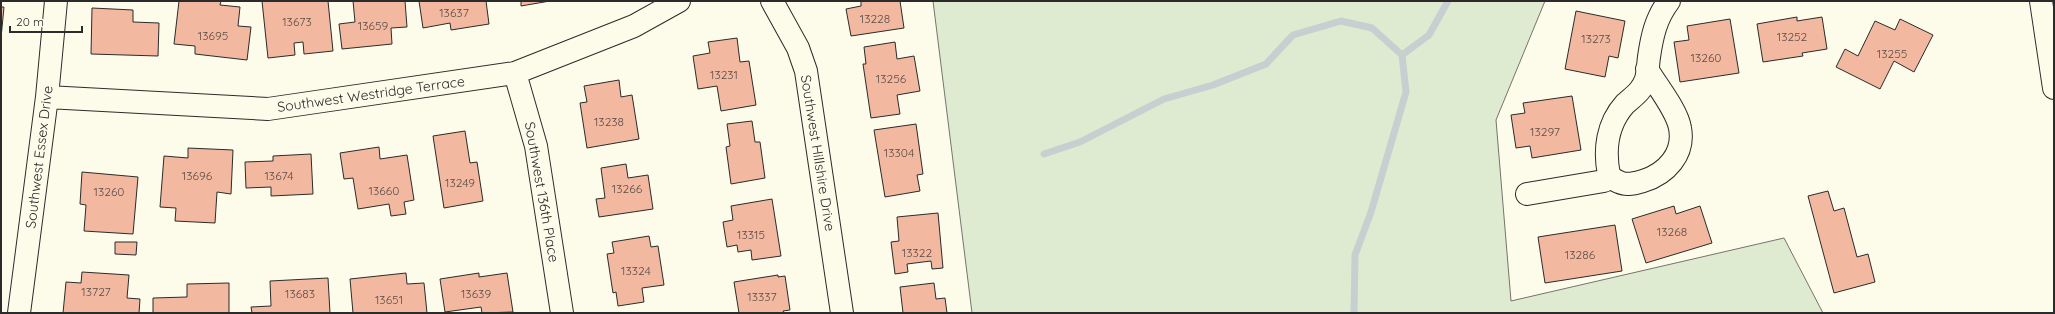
<svg xmlns="http://www.w3.org/2000/svg" width="2055" height="314" font-family="Quicksand,sans-serif">
	<style>
		.green { fill: #deebd1; stroke: #74746e }
		.lines { fill: none; stroke-linecap: round; stroke-linejoin: round }
		.stream { stroke: #c7d0d0; stroke-width: 7 }
		.building { fill: #f2b8a0; stroke: #2b2b2b }
		.street-casing { stroke: #2b2b2b; stroke-width: 24 }
		.street { stroke: #fdfbea; stroke-width: 22 }
		.labels { text-anchor: middle; dominant-baseline: central; stroke-width: 3; stroke-linejoin: round; paint-order: stroke }
		.number-label { font-size: 12px; fill: #5d4e48 }
		.street-label { font-size: 14px; fill: #2b2b2b; stroke: #fdfbea }
	</style>
	<rect width="100%" height="100%" fill="#fdfbea"/>
	<!-- green -->
	<path class="green" d="M933,1h612l-49,119 15,181 273,-63 39,75h-851z"/>
	<g class="lines">
		<!-- stream -->
		<path class="stream" d="M1044,154l36,-12 84,-43 49,-14 53,-21 27,-29 48,-14 31,7 30,27
			M1354,313l1,-58 16,-43 35,-120 -4,-37 27,-20 19,-34"/>
	</g>
	<!-- building -->
	<path class="building" d="M179,1h42l-1,4 20,2 -2,19 13,1 -4,33 -52,-6v-8l-21,-2z
		M262,1h66l5,50 -29,3 -1,-12 -9,1 1,12 -27,3z
		M353,1h52l2,26 -16,1 1,16 -50,5 -3,-25 16,-2z
		M419,1h67l3,23 -38,6 -1,-7 -27,5z
		M521,1h29l-29,5z
		M861,1h39l4,27 -53,8 -5,-27 15,-3z
		M1,7h3l-3,31z
		M92,8l41,2v12l26,1 -1,33 -67,-2z
		M1576,11l49,10 -7,37 -9,-2 -4,21 -40,-8z
		M1797,17v4l25,-4 5,32 -25,4 1,3 -40,6 -6,-38z
		M1730,19l9,54 -59,9 -6,-40 15,-2 -2,-14z
		M1900,19l33,16 -19,37 -20,-11 -14,28 -44,-22 9,-18 13,7 17,-35 20,9z
		M737,38l3,24 9,-1 7,44 -35,6 -4,-25 -19,3 -5,-33 17,-3 -2,-11z
		M895,42l2,17 17,-3 6,35 -23,4 3,19 -29,4 -8,-54h3l-2,-17z
		M619,80l2,17 11,-2 7,44 -52,9 -7,-45 7,-1 -3,-16z
		M1572,96l9,54 -49,8 -2,-12 -14,2 -5,-33 14,-2 -2,-10z
		M752,121l3,21h5l5,36 -34,6 -5,-37 4,-1 -3,-22z
		M916,124l7,50 -6,1 3,16 -35,6 -11,-67z
		M465,131l5,32 7,-1 6,39 -39,7 -11,-72z
		M379,147l1,12 27,-4 7,45 -10,2 2,12 -15,2 -2,-12 -31,5 -5,-31 -9,1 -4,-26z
		M188,148l45,2 -2,44 -14,-2 -2,31 -40,-2 1,-13 -16,-1 4,-51 24,2z
		M311,154l2,40 -42,2v-9l-25,1 -1,-26 28,-1v-5z
		M626,164l2,14 20,-3 5,34 -54,8 -3,-18 9,-1 -4,-30z
		M82,172l56,5 -5,57 -49,-3 2,-26 -6,-1z
		M1828,191l6,20 10,-3 13,49 11,-3 7,28 -41,11 -26,-97z
		M772,199l9,57 -29,4 -1,-10 -13,2 -1,-7 -10,2 -4,-25 10,-2 -2,-14z
		M1674,206l2,8 24,-8 12,37 -66,20 -14,-44z
		M938,213l5,55 -11,1 -1,-8 -24,3 1,8 -13,2 -4,-32 8,-1 -2,-24z
		M1615,225l7,46 -77,12 -7,-46z
		M649,236l2,11 7,-1 6,39 -22,3 2,14 -26,4 -2,-14 -3,1 -6,-39 7,-1 -2,-11z
		M115,242h22l-1,13 -21,-1z
		M82,272l47,3 -2,23 13,1 -1,14h-76l3,-31 15,1z
		M406,273l1,11 17,-1 3,30h-74l-3,-34z
		M479,273v4l28,-4 6,39 -31,1 -1,-6 -36,5 -5,-33z
		M778,275v2l7,-1 5,34 -7,1 1,2h-45l-5,-31z
		M328,278l2,35h-78l-1,-6 20,-1 -1,-25z
		M229,283v30h-76v-15l34,-1v-13z
		M934,283l2,16 9,-1 2,15h-44l-3,-26z"/>
	<g class="lines">
		<defs>
			<path id="street" d="M772,1l26,47 8,23 36,242
				M2041,1l13,87
				M1647,69c10,17 30,41 33,59 5,26 -14,46 -37,53 -7,2 -16,5 -24,1 -3,-1 -7,-4 -10,-7 -5,-25 -2,-51 16,-71 9,-8 17,-13 21,-25 2,-7 2,-15 3,-22 3,-21 7,-39 20,-56
				M515,73l21,73 26,167
				M47,97l221,12 247,-36 119,-47 45,-25
				M1527,194l77,-13 5,-6
				M19,313l28,-216 9,-96"/>
		</defs>
		<!-- street casing -->
		<use href="#street" class="street-casing"/>
		<!-- street -->
		<use href="#street" class="street"/>
	</g>
	<g class="labels">
		<!-- number labels -->
		<g class="number-label">
			<text x="454" y="12">13637</text>
			<text x="875" y="18">13228</text>
			<text x="297" y="21">13673</text>
			<text x="373" y="25">13659</text>
			<text x="213" y="35">13695</text>
			<text x="1792" y="36">13252</text>
			<text x="1596" y="38">13273</text>
			<text x="1892" y="53">13255</text>
			<text x="1706" y="57">13260</text>
			<text x="724" y="74">13231</text>
			<text x="891" y="78">13256</text>
			<text x="609" y="121">13238</text>
			<text x="1545" y="131">13297</text>
			<text x="899" y="152">13304</text>
			<text x="197" y="175">13696</text>
			<text x="279" y="175">13674</text>
			<text x="460" y="182">13249</text>
			<text x="627" y="188">13266</text>
			<text x="384" y="190">13660</text>
			<text x="109" y="191">13260</text>
			<text x="1672" y="231">13268</text>
			<text x="751" y="234">13315</text>
			<text x="917" y="252">13322</text>
			<text x="1580" y="254">13286</text>
			<text x="636" y="270">13324</text>
			<text x="96" y="291">13727</text>
			<text x="300" y="293">13683</text>
			<text x="476" y="293">13639</text>
			<text x="762" y="296">13337</text>
			<text x="389" y="299">13651</text>
		</g>
		<!-- street labels -->
		<g class="street-label">
			<text transform="translate(371 94) rotate(-8)">Southwest Westridge Terrace</text>
			<text transform="translate(818 153) rotate(81)">Southwest Hillshire Drive</text>
			<text transform="translate(39 157) rotate(-83)">Southwest Essex Drive</text>
			<text transform="translate(542 192) rotate(80)">Southwest 136th Place</text>
		</g>
	</g>
	<!-- border -->
	<rect width="2055" height="314" fill="none" stroke="#2b2b2b" stroke-width="4"/>
	<!-- scale -->
	<path d="M10 26v6h72v-6" fill="none" stroke="#2b2b2b" stroke-width="2"/>
	<text x="16" y="26" font-size="12" fill="#2b2b2b" stroke="#fdfbea" stroke-width="3" paint-order="stroke">20 m</text>
</svg>
